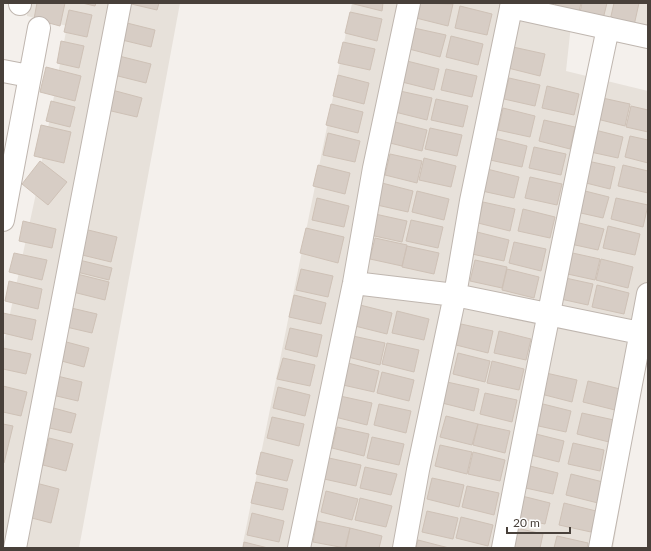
<svg xmlns="http://www.w3.org/2000/svg" width="651" height="551" font-family="Lato,sans-serif">
	<style>
		.residential { fill: #e7e1da }
		.building { fill: #d7cdc5; stroke: #cec1b6 }
		.lines { fill: none; stroke-linecap: round; stroke-linejoin: round }
		.minor-casing { stroke: #bfb6af; stroke-width: 24 }
		.minor { stroke: #fff; stroke-width: 22 }
	</style>
	<rect width="100%" height="100%" fill="#f4f0ec"/>
	<!-- residential -->
	<path class="residential" d="M27,3h153l-101,545h-76v-202l32,-148 32,-172 -40,-10z
		M352,3h296v36l-77,-14 -5,46 82,20v276l-4,1 -31,180h-371z"/>
	<!-- building -->
	<path class="building" d="M37,3h28l-5,23 -26,-7z
		M82,3h14l-1,3z
		M127,3h32l-2,7z
		M350,3h33l-1,8z
		M419,3l34,1 -5,22 -32,-8z
		M556,3h25l-3,13 -24,-5z
		M582,3h25l-5,20 -23,-6z
		M614,3h25l-6,27 -24,-5z
		M460,6l32,8 -5,21 -32,-7z
		M69,10l23,5 -5,22 -23,-5z
		M350,12l32,7 -5,22 -32,-8z
		M123,22l32,8 -4,17 -33,-8z
		M414,28l32,7 -6,22 -31,-8z
		M451,36l32,8 -5,21 -32,-8z
		M61,41l23,5 -5,22 -22,-5z
		M343,42l32,7 -5,21 -32,-7z
		M513,47l32,7 -5,22 -32,-8z
		M115,55l36,9 -5,19 -36,-9z
		M407,61l32,8 -5,21 -32,-8z
		M46,67l35,9 -6,25 -35,-9z
		M446,69l31,7 -5,21 -31,-7z
		M338,75l31,8 -5,21 -31,-8z
		M509,78l31,7 -5,21 -31,-7z
		M547,86l32,8 -5,21 -32,-7z
		M112,90l30,8 -5,19 -30,-7z
		M400,91l32,7 -5,22 -32,-8z
		M598,97l32,7 -5,22 -32,-8z
		M436,99l32,7 -5,21 -32,-7z
		M51,101l24,6 -5,20 -24,-6z
		M331,104l32,8 -5,21 -32,-8z
		M631,106l17,4v22l-22,-5z
		M503,108l32,8 -5,21 -32,-7z
		M544,120l31,7 -5,22 -31,-8z
		M395,122l32,8 -5,21 -32,-8z
		M41,125l30,7 -7,31 -30,-7z
		M430,128l32,7 -5,21 -32,-7z
		M591,129l32,8 -5,21 -32,-7z
		M328,133l32,8 -5,21 -32,-7z
		M630,136l18,4v23l-23,-6z
		M495,138l32,8 -5,21 -32,-7z
		M534,147l32,7 -5,21 -32,-7z
		M390,154l32,7 -5,22 -32,-8z
		M424,158l32,8 -5,21 -32,-7z
		M583,160l32,7 -5,22 -32,-8z
		M40,161l27,21 -19,23 -26,-21z
		M318,165l32,8 -5,21 -32,-8z
		M623,165l25,6v22l-30,-7z
		M487,169l32,8 -5,21 -32,-7z
		M530,177l32,7 -5,21 -32,-7z
		M382,183l31,8 -5,21 -31,-7z
		M577,189l32,8 -6,21 -31,-7z
		M417,191l32,8 -5,21 -32,-8z
		M317,198l32,8 -5,21 -32,-7z
		M616,198l32,7 -5,22 -32,-8z
		M483,202l32,7 -5,22 -32,-8z
		M523,209l32,8 -5,21 -32,-7z
		M375,214l32,7 -5,21 -32,-7z
		M411,220l32,7 -5,21 -32,-7z
		M23,221l33,8 -4,19 -33,-7z
		M571,221l33,8 -6,21 -32,-7z
		M608,226l32,8 -5,21 -32,-7z
		M306,228l38,9 -6,26 -38,-10z
		M84,229l33,8 -6,25 -33,-8z
		M477,232l32,8 -5,21 -32,-7z
		M375,238l32,7 -5,21 -32,-7z
		M514,242l32,7 -5,22 -32,-8z
		M407,246l32,7 -5,21 -32,-7z
		M568,252l32,7 -5,21 -32,-7z
		M14,253l33,7 -5,20 -33,-8z
		M75,259l37,9 -3,12 -36,-9z
		M601,259l32,8 -5,21 -32,-8z
		M475,260l32,7 -5,21 -32,-7z
		M301,269l32,7 -5,21 -32,-7z
		M507,269l32,8 -5,21 -32,-8z
		M73,273l36,9 -4,18 -36,-9z
		M561,277l32,7 -5,21 -32,-7z
		M9,281l33,8 -4,20 -33,-8z
		M597,285l32,8 -5,21 -32,-7z
		M294,295l32,8 -5,21 -32,-7z
		M360,305l32,8 -5,21 -32,-8z
		M67,307l30,7 -5,19 -30,-7z
		M397,311l32,8 -5,21 -32,-7z
		M3,313l33,7 -4,20 -29,-7z
		M461,324l32,7 -5,22 -32,-8z
		M290,328l32,7 -5,22 -32,-8z
		M499,331l32,8 -5,21 -32,-7z
		M353,336l32,7 -5,22 -32,-8z
		M59,340l30,8 -5,19 -30,-8z
		M387,343l32,7 -5,22 -32,-8z
		M3,348l28,6 -5,20 -23,-5z
		M458,353l32,8 -5,21 -32,-8z
		M283,358l32,7 -5,21 -33,-7z
		M492,361l32,8 -5,21 -32,-7z
		M348,363l31,8 -5,21 -31,-7z
		M382,372l32,8 -5,21 -32,-8z
		M546,373l31,7 -5,22 -31,-8z
		M53,375l29,7 -4,19 -30,-7z
		M588,381l32,8 -5,21 -32,-8z
		M447,382l32,7 -5,22 -32,-8z
		M3,386l24,6 -6,24 -18,-4z
		M278,387l32,8 -5,21 -32,-8z
		M485,393l32,7 -5,22 -32,-8z
		M340,396l32,7 -5,22 -32,-8z
		M539,403l32,8 -5,21 -32,-7z
		M379,404l32,7 -5,22 -32,-8z
		M46,406l30,8 -5,19 -30,-7z
		M582,413l32,7 -5,22 -32,-8z
		M446,416l32,8 -6,21 -32,-8z
		M272,417l32,7 -5,22 -32,-8z
		M3,424l10,2 -9,37 -1,-1z
		M478,424l32,7 -5,22 -32,-8z
		M337,427l32,7 -5,22 -32,-8z
		M532,433l32,8 -5,21 -32,-8z
		M372,437l32,7 -5,21 -32,-7z
		M49,438l24,6 -7,27 -23,-6z
		M573,443l31,7 -4,21 -32,-7z
		M440,445l32,7 -5,22 -32,-8z
		M261,452l32,8 -6,21 -31,-7z
		M473,452l32,8 -5,21 -32,-7z
		M329,458l32,7 -5,21 -32,-7z
		M526,465l32,8 -5,21 -32,-7z
		M365,467l32,7 -6,21 -31,-7z
		M571,474l32,8 -5,21 -32,-8z
		M432,478l32,7 -5,22 -32,-8z
		M256,482l32,7 -5,21 -32,-7z
		M36,483l23,6 -8,34 -23,-6z
		M467,486l32,7 -5,22 -32,-8z
		M326,491l32,8 -6,21 -31,-8z
		M518,495l32,8 -5,21 -32,-7z
		M360,498l32,8 -6,21 -31,-7z
		M564,503l32,8 -5,21 -32,-7z
		M427,511l31,7 -5,21 -31,-7z
		M252,513l32,8 -5,21 -32,-7z
		M461,517l32,8 -5,21 -32,-8z
		M317,521l33,7 -5,20 -32,-6z
		M512,527l31,7 -3,14h-33z
		M350,528l32,8 -3,12h-33z
		M557,536l31,7 -1,5h-33z
		M418,540l31,8h-33z
		M244,542l24,6h-25z"/>
	<g class="lines">
		<defs>
			<path id="minor" d="M20,4v-1
				M511,7l137,30
				M3,71l26,5
				M3,220l36,-192
				M354,283l101,12 185,38
				M15,548l105,-545
				M299,548l55,-265 20,-115 35,-165
				M404,548l14,-78 37,-175 16,-94 41,-198
				M503,548c33,-174 68,-347 105,-520
				M600,548l48,-254"/>
		</defs>
		<!-- minor casing -->
		<use href="#minor" class="minor-casing"/>
		<!-- minor -->
		<use href="#minor" class="minor"/>
	</g>
	<!-- border -->
	<rect width="651" height="551" fill="none" stroke="#48403a" stroke-width="8"/>
	<!-- scale -->
	<path d="M507 527v6h63v-6" fill="none" stroke="#48403a" stroke-width="2"/>
	<text x="513" y="527" font-size="12" fill="#48403a" stroke="#ffffff" stroke-width="3" paint-order="stroke">20 m</text>
</svg>
